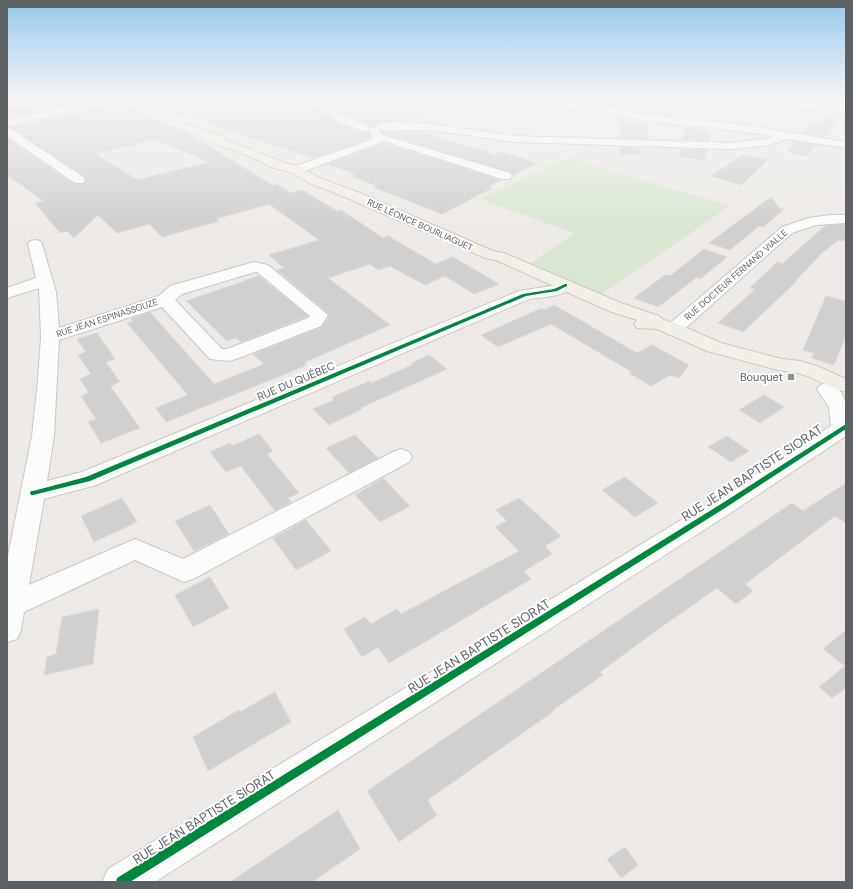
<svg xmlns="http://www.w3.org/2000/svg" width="853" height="889" font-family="'DM Sans',sans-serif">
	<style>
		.green { fill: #d9e6d2 }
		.building { fill: #d2d0cf; stroke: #dbd8d5; fill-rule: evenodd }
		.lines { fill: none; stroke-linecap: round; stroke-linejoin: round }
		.minor-casing { stroke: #c8c7c6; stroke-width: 2 }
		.major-casing { stroke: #d2c4b5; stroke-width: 2 }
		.minor { fill: #fcfcfb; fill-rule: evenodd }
		.major { fill: #f2eee8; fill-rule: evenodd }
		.cycleway-casing { stroke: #fff; stroke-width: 2 }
		.cycleway { fill: #00873e; fill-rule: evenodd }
		.poi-dot { fill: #8e9192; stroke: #fff; stroke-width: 1.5 }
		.labels { text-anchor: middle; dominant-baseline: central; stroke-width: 4; stroke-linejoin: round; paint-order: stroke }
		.far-street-label { font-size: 9px; fill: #5c6164; stroke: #fff }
		.poi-label { font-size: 11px; fill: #5c6164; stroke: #fff; text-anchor: end }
		.street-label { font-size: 11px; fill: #5c6164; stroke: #fff }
		.near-street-label { font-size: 13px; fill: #5c6164; stroke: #fff }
	</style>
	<rect width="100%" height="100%" fill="#ece9e6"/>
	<!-- green -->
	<path class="green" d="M568,157l162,49 -128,88 -71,-31 44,-30 -96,-34z"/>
	<!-- building -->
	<path class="building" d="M141,100h163l2,4 31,18 18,8 13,2 3,5 -4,3 -54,18 -158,-53 -2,4 -18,-7z
		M320,100h141v3l-51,18 -17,-1 -16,3 -1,3h-6z
		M40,104l8,5 -41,9v-7z
		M120,105l49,21 19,7 84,52 4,-1 15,9 11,-3 35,21 4,-1 42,28 5,-2 48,28 17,-7 46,27 -25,10 -29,-18 -20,9 -35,-19 -12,4 -8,-6 -42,14 62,47 -85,37 1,3 -6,3 -134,54 -10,-14 32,-13 -61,-72 6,-2 -2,-2 19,-7 64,72 50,-20 -11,-10 69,-27 7,-11v-2l-52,-44 7,-2 -15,-13 50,-15 -50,-36 -53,15 3,2 -57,16 -13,-13 -32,9 -19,-18 -24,23 -7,-7 -7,2 -25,-30 9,-2 -37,-26v-37l67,46h9l3,-5 -2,-3 -75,-49zM154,139l55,23 -72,18 -41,-26z
		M834,113l8,1 -19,23 -21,-4 3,-4z
		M622,121l28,3 -5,15 -26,-1z
		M686,128l23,2 -1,2h3l-2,9 -26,-1z
		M381,131h37l78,24 3,-4 38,12 -24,12 -3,-3 -127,-38z
		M795,142l21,3 -9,11 -20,-4z
		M384,143l117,37 -13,7 4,1 -50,26 -69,-27 4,-1 -26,-10 5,-2 -28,-10z
		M618,147l23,1 -3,7 -17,-1z
		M682,149l25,1 -3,10 -24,-3z
		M743,155l24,5 -25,25 -31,-9z
		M771,197l8,11 5,1 -21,18 -4,-1 -29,24 -21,-7z
		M846,224v17l-8,-1 -13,11h-1l-28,29 1,1 -54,51 -25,-9 37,-34 -5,-1 27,-26 5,2 43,-38z
		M704,249l23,8 -27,22 -3,-2 -39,30 -24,-9 31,-23 5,1z
		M259,276l49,40 -67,26 -5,-4 -9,3 -41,-40z
		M826,296l20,5v34l-12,30 -22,-7 2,-5 -11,-3z
		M554,305l83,48 15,-8 37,20 -10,13 -9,-3 -19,11 -22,-13 3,-1 -81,-48 -53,23 -17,-12 61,-27 2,2z
		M97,333l18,26 -9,3 14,20 -10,4 30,42 -39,15 -13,-21 8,-3 -15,-23 8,-3 -9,-14 11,-5 -13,-19 8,-3 -9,-13z
		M429,355l18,14 -87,39 2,1 -33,16 -16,-16 21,-9 -2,-3 38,-16 2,2 42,-19 -2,-1z
		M764,395l20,12 -24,16 -21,-13z
		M259,434l14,17 -6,3 32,39 -11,5 3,4 -16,9 -34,-45 -15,6 -16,-20 20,-9 2,3z
		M355,435l23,23 -29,15 -23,-25z
		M727,436l22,15 -18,11 -23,-15z
		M625,477l33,26 -23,14 -33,-27z
		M383,478l27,28 -30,16 -25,-27z
		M846,483v40l-11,-7 -90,68 8,7 -17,13 -19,-16 -67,47 -50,37 3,3 -50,35 1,1 -125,88 -1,2 9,14 -38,27 -32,-51 425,-288 11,8z
		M122,498l15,24 -43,20 -13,-26z
		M519,498l42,38 -16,10 7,8 -28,17 7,8 -142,84 -11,-16 -16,10 -18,-28 21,-12 6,7 26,-15 4,5 118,-63 -24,-24 12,-6 -11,-11z
		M210,505l19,29 -35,17 -19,-30z
		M306,520l25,31 -35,19 -23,-32z
		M210,577l19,31 -36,19 -18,-32z
		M99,609l-6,55 -49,11 3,-18 9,-3 6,-37z
		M846,630v58l-14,10 -13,-11 26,-21 -22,-17z
		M275,692l16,30 -83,49 -15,-34 46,-27 1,2z
		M338,810l22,39 -48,33h-82z
		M625,847l13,18 -17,13 -14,-19z"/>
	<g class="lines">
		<defs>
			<path id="minor" d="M7,100h8l-8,4z
				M95,100h21l-5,3 -104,23v-6z
				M305,100h11l54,28 7,-1v-3l16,-2 36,2 87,12 214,7 37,-4 7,-3c-41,-7 -83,-9 -125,-15 -32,-5 -63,-11 -94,-18l-5,-3h21l79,15 95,10 101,17v6l-58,-9 -20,6 -38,4 -214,-7 -87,-12 -51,-1 4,6 128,38 2,3 -2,3h-8l-118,-38 -87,33 -4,-1 -2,-3 2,-3 75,-26 5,-4 -4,-7c-14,4 -49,-20 -62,-27z
				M775,100h28l43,7v6l-66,-10z
				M7,128l4,1 72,48 2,3 -2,3h-8l-68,-47z
				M830,215h16v8l-30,2 -24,8 -112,100 -6,1 -6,-1 -3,-4 3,-4 114,-98 27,-9z
				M35,240l5,1 2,3 14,48 3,36 100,-32 11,-10 84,-24 14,3 60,50 -7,11 -85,33 -7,2 -19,-2 -48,-52 -103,33 -5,96 -7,45 35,-9 437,-181 32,-5 14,-6 6,2 2,3c-8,12 -30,12 -44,14l-433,186 -52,14 -15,86 106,-46 48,20 210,-107 8,-3 8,3 3,5 -3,5 -216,117 -9,3 -49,-22 -111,52 -3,18 -4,9 -10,3v-81l25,-125 6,-56 3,-43 -2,-49 -32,10v-10l29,-10 -8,-34 2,-3zM255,272h2l53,44 -2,2 -81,31h-5l-47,-49 7,-6z
				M827,383c24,6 19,34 19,53l-114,76 -577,370h-53l6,-13 606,-369 117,-74 -2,-19 -12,-18 3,-4z"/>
			<path id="major" d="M112,100h15l50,21 46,15 2,2 -2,2 25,8 34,14 19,5 16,10 38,14 138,60 11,2 117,50 38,13 5,4 16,5 41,18 61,16 18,2 17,5 29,13v13c-22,-6 -40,-21 -64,-21l-75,-20 -50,-22 -20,-1 -3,-4 3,-4 -28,-9 -113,-51 -11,-2 -140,-61 -36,-14 -16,-10 -19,-5 -34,-16 -29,-9 -7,-3 -3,-4 -32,-11z"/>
		</defs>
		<!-- minor casing -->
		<use href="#minor" class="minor-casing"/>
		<!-- major casing -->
		<use href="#major" class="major-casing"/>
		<!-- minor -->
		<use href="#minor" class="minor"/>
		<!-- major -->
		<use href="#major" class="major"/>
		<defs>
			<path id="cycleway" d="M565,284h2v2l-10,5 -31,5 -436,185 -57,14h-2l-1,-2 1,-2h2l53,-14 437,-183 31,-5z
				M846,424v5l-121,79 -595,374h-14l1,-4 604,-374z"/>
		</defs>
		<!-- cycleway casing -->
		<use href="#cycleway" class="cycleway-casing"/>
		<!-- cycleway -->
		<use href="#cycleway" class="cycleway"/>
	</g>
	<!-- sky -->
	<linearGradient id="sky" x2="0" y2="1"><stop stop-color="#96c9ed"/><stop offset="0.44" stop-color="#f6f5f4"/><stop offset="1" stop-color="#f6f5f4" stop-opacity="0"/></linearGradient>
	<rect width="853" height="225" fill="url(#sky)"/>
	<!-- markers -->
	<rect class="poi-dot" x="787" y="373" width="8" height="8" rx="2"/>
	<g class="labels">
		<!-- far-street labels -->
		<g class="far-street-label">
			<text transform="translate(420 225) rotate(24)">RUE LÉONCE BOURLIAGUET</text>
			<text transform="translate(736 275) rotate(-41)">RUE DOCTEUR FERNAND VIALLE</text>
			<text transform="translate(107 318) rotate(-18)">RUE JEAN ESPINASSOUZE</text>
		</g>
		<!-- poi labels -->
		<g class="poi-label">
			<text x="783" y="377">Bouquet</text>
		</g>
		<!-- street labels -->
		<g class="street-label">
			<text transform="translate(296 381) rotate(-23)">RUE DU QUÉBEC</text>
		</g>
		<!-- near-street labels -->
		<g class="near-street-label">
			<text transform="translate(752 473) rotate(-33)">RUE JEAN BAPTISTE SIORAT</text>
			<text transform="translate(479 646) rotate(-32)">RUE JEAN BAPTISTE SIORAT</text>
			<text transform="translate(204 817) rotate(-32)">RUE JEAN BAPTISTE SIORAT</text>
		</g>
	</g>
	<!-- border -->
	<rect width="853" height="889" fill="none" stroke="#5c6164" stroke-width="16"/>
</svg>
